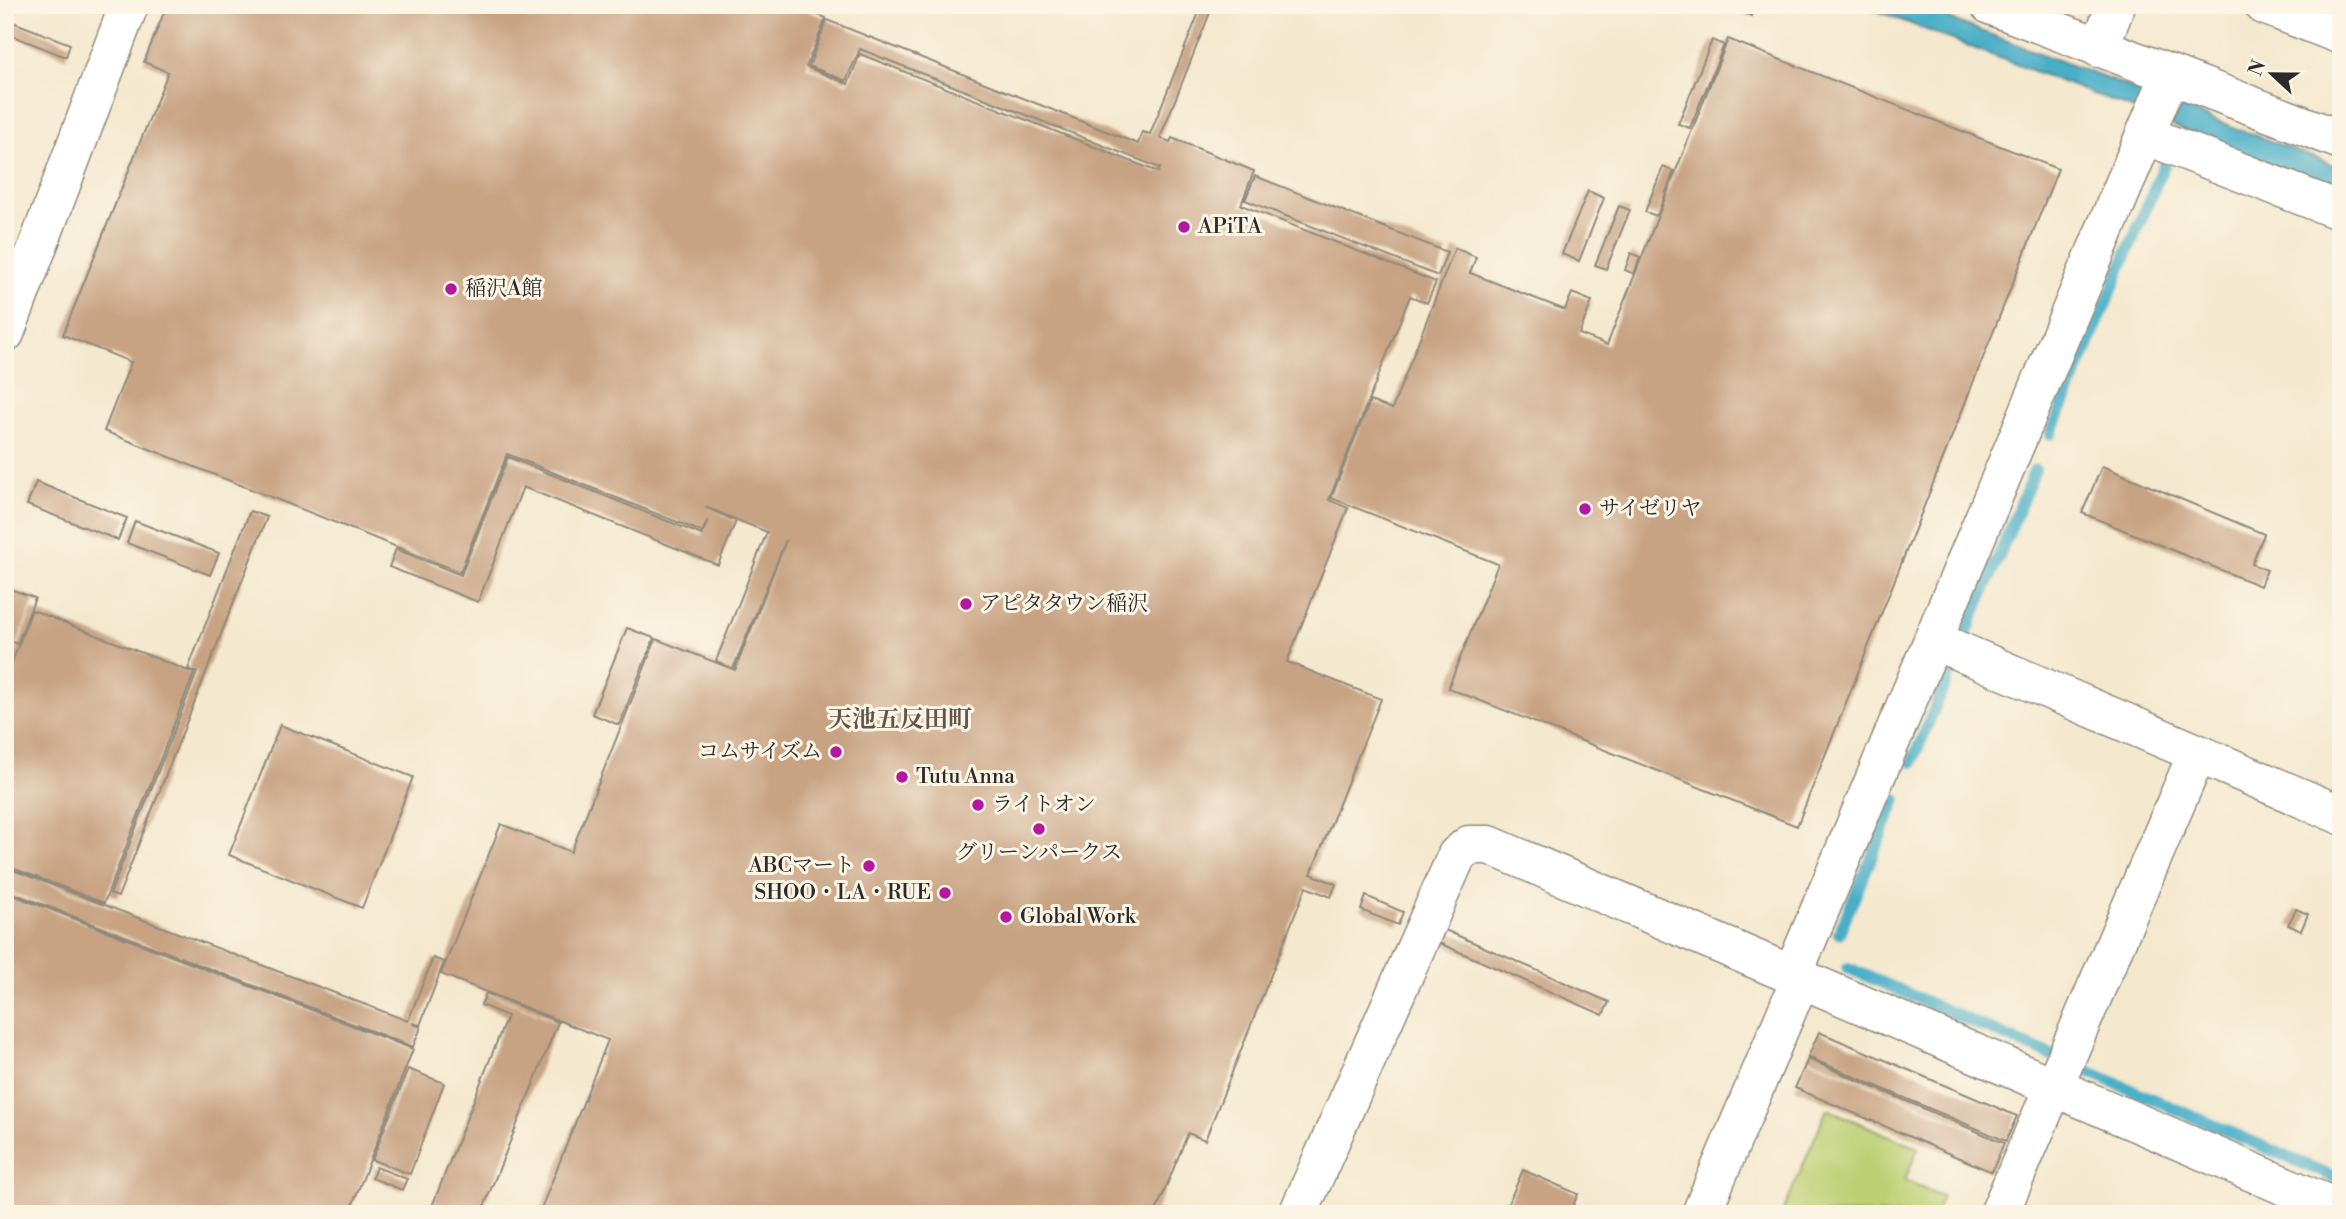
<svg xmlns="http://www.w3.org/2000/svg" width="2346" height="1219" font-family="'Libre Bodoni','Noto Serif JP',serif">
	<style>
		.green { fill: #bccf72; stroke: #747d4e; stroke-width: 2 }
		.water { fill: #49afc8; stroke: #3a6d7a; stroke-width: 2 }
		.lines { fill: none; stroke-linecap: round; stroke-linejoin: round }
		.stream { stroke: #49afc8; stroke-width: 12 }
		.building { fill: #c8a383 }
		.minor-casing { stroke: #908a7c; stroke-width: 41 }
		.minor { stroke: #fff; stroke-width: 38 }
		.poi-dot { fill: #b5179e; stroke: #fcf5e5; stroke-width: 2.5 }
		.labels { text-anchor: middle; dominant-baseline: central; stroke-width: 6; stroke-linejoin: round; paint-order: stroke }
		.poi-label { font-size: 21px; fill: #2b2b2b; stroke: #fcf5e5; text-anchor: start }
		.quarter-label { font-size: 24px; font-weight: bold; fill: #62554a; stroke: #fcf5e5 }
	</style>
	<rect width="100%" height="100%" fill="#fcf5e5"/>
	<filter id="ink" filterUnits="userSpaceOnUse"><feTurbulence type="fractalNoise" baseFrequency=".0143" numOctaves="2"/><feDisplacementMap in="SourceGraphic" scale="14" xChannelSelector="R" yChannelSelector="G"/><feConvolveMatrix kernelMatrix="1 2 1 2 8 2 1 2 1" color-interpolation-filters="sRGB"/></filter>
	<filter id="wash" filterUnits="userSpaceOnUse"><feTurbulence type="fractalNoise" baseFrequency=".00686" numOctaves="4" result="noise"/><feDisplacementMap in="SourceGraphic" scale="28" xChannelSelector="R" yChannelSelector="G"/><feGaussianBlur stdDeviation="1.57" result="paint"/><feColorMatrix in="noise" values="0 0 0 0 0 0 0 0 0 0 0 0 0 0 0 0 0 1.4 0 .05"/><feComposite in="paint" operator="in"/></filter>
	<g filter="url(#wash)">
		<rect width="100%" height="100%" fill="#f4e8ce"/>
		<!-- green -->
		<path class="green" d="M1827,1109l91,39 -13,32 37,16 -7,18h-153z"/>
		<!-- water -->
		<path class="water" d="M1862,5h51l428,163v27l-209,-86z"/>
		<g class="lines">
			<!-- stream -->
			<path class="stream" d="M2051,434l114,-271
				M1964,639l71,-169
				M1912,762l41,-97
				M1839,933l57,-133
				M1848,968l204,88
				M2076,1066l265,114"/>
		</g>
		<g id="blocks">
			<!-- building -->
			<path class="building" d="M167,5h627l32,13 -20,49 42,17 12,-30 298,118 2,-4 -300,-119 -14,32 -37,-15 18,-46 311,124 4,-12 8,2 52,-129h11l-53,133 10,4 2,-4 82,33 -13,34 195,77 -9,21 -17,-7 -81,204 19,8 -61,154 94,37 -70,175 25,10 -5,13 -25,-10 -101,253 -17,-7 -33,81h-616l69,-174 -167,-66 60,-150 70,28 85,-213 79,31 51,-130 -53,129 -17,-8 51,-129 -62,-25 31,14 -18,44 -195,-78 -45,115 -89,-35 7,-18 65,26 47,-118 194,78 6,-15 -6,12 -195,-78 -47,118 -356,-141 27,-69 -68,-27 105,-263 -24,-10z
				M1731,5h24l-4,11 -21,-8z
				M5,19l65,25 -4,13 -61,-24z
				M1728,39l330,130 -261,657 -349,-138 50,-124 -167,-66 39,-97 22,8 63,-161 21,9 -6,16 95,37 7,-17 20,8 -13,33 28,11z
				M1712,40l12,5 -34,83 -12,-4z
				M1663,167l11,4 -17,45 -12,-4z
				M1255,176l192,76 -9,24 -193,-76z
				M1588,191l16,7 -25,63 -17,-7z
				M1619,206l11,4 -24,59 -11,-4z
				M1631,253l9,4 -6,17 -9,-4z
				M2102,466l162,68 -12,30 15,6 -7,16 -178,-73z
				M36,482l91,36 -9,22 -91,-35z
				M250,511l17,6 -149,380 -8,-3 87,-222 -9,-3z
				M135,521l84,32 -9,22 -83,-32z
				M5,587l30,11 -18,46 -12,-5z
				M32,610l162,63 -90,230 -99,-38v-185z
				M627,628l27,10 -35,87 -27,-11z
				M280,725l133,52 -51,131 -133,-53z
				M5,867l403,154 25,-63 11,4 -24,63 -8,-2 9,4 -8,20 -408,-157z
				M5,892l408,157 -64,165h-344z
				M1366,896l37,16 -5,13 -37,-15z
				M2296,909l12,5 -7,17 -13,-6z
				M1445,930l164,72 -6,13 -164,-72z
				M486,993l72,29 -77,192h-52l78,-198 -26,-11z
				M1819,1032l198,84 -11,25 -198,-84z
				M1808,1059l196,84 -12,29 -197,-84z
				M408,1069l36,14 -34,91 -38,-14z
				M376,1167l31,12 -5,11 -30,-12z
				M1523,1170l55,24 -9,20 -13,-3 -1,3h-31l-17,-8z"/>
		</g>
	</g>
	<g filter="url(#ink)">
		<use href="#blocks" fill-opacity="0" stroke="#908a7c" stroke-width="2"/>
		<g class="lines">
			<defs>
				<path id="minor" d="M1990,5l351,135
					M2264,5l77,30
					M2099,48l17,-43
					M2145,135l196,76
					M5,333l124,-328
					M1933,640l408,175
					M1793,974l377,-899
					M1298,1214l159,-359 12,-10h20l852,365
					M1701,1214l100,-236
					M1999,1214l198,-460"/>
			</defs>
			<!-- minor casing -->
			<use href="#minor" class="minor-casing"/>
			<!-- minor -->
			<use href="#minor" class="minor"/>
		</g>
	</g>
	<!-- markers -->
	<g class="poi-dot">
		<circle cx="1184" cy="227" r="7"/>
		<circle cx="451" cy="289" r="7"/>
		<circle cx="1585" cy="509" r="7"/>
		<circle cx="966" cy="604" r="7"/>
		<circle cx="836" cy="752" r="7"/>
		<circle cx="902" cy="777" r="7"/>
		<circle cx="978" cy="805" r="7"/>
		<circle cx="1039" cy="829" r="7"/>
		<circle cx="869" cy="866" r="7"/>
		<circle cx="945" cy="893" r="7"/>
		<circle cx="1006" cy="917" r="7"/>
	</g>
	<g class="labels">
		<!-- poi labels -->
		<g class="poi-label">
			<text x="1198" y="227">APiTA</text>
			<text x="465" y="289">稲沢A館</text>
			<text x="1599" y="509">サイゼリヤ</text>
			<text x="980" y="604">アピタタウン稲沢</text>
			<text x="822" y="752" text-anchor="end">コムサイズム</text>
			<text x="916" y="777">Tutu Anna</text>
			<text x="992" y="805">ライトオン</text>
			<text x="1039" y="853" text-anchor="middle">グリーンパークス</text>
			<text x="855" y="866" text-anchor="end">ABCマート</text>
			<text x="931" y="893" text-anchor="end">SHOO・LA・RUE</text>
			<text x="1020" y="917">Global Work</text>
		</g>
		<!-- quarter labels -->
		<g class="quarter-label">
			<text x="900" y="720">天池五反田町</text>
		</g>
	</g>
	<!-- margin -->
	<rect width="2346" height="1219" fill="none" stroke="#fcf5e5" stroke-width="28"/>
	<!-- north arrow -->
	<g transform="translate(2272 74) rotate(292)" stroke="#fcf5e5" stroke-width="5" paint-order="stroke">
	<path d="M0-5L12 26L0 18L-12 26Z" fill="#2b2b2b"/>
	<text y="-10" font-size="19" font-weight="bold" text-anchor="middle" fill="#2b2b2b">N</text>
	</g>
</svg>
